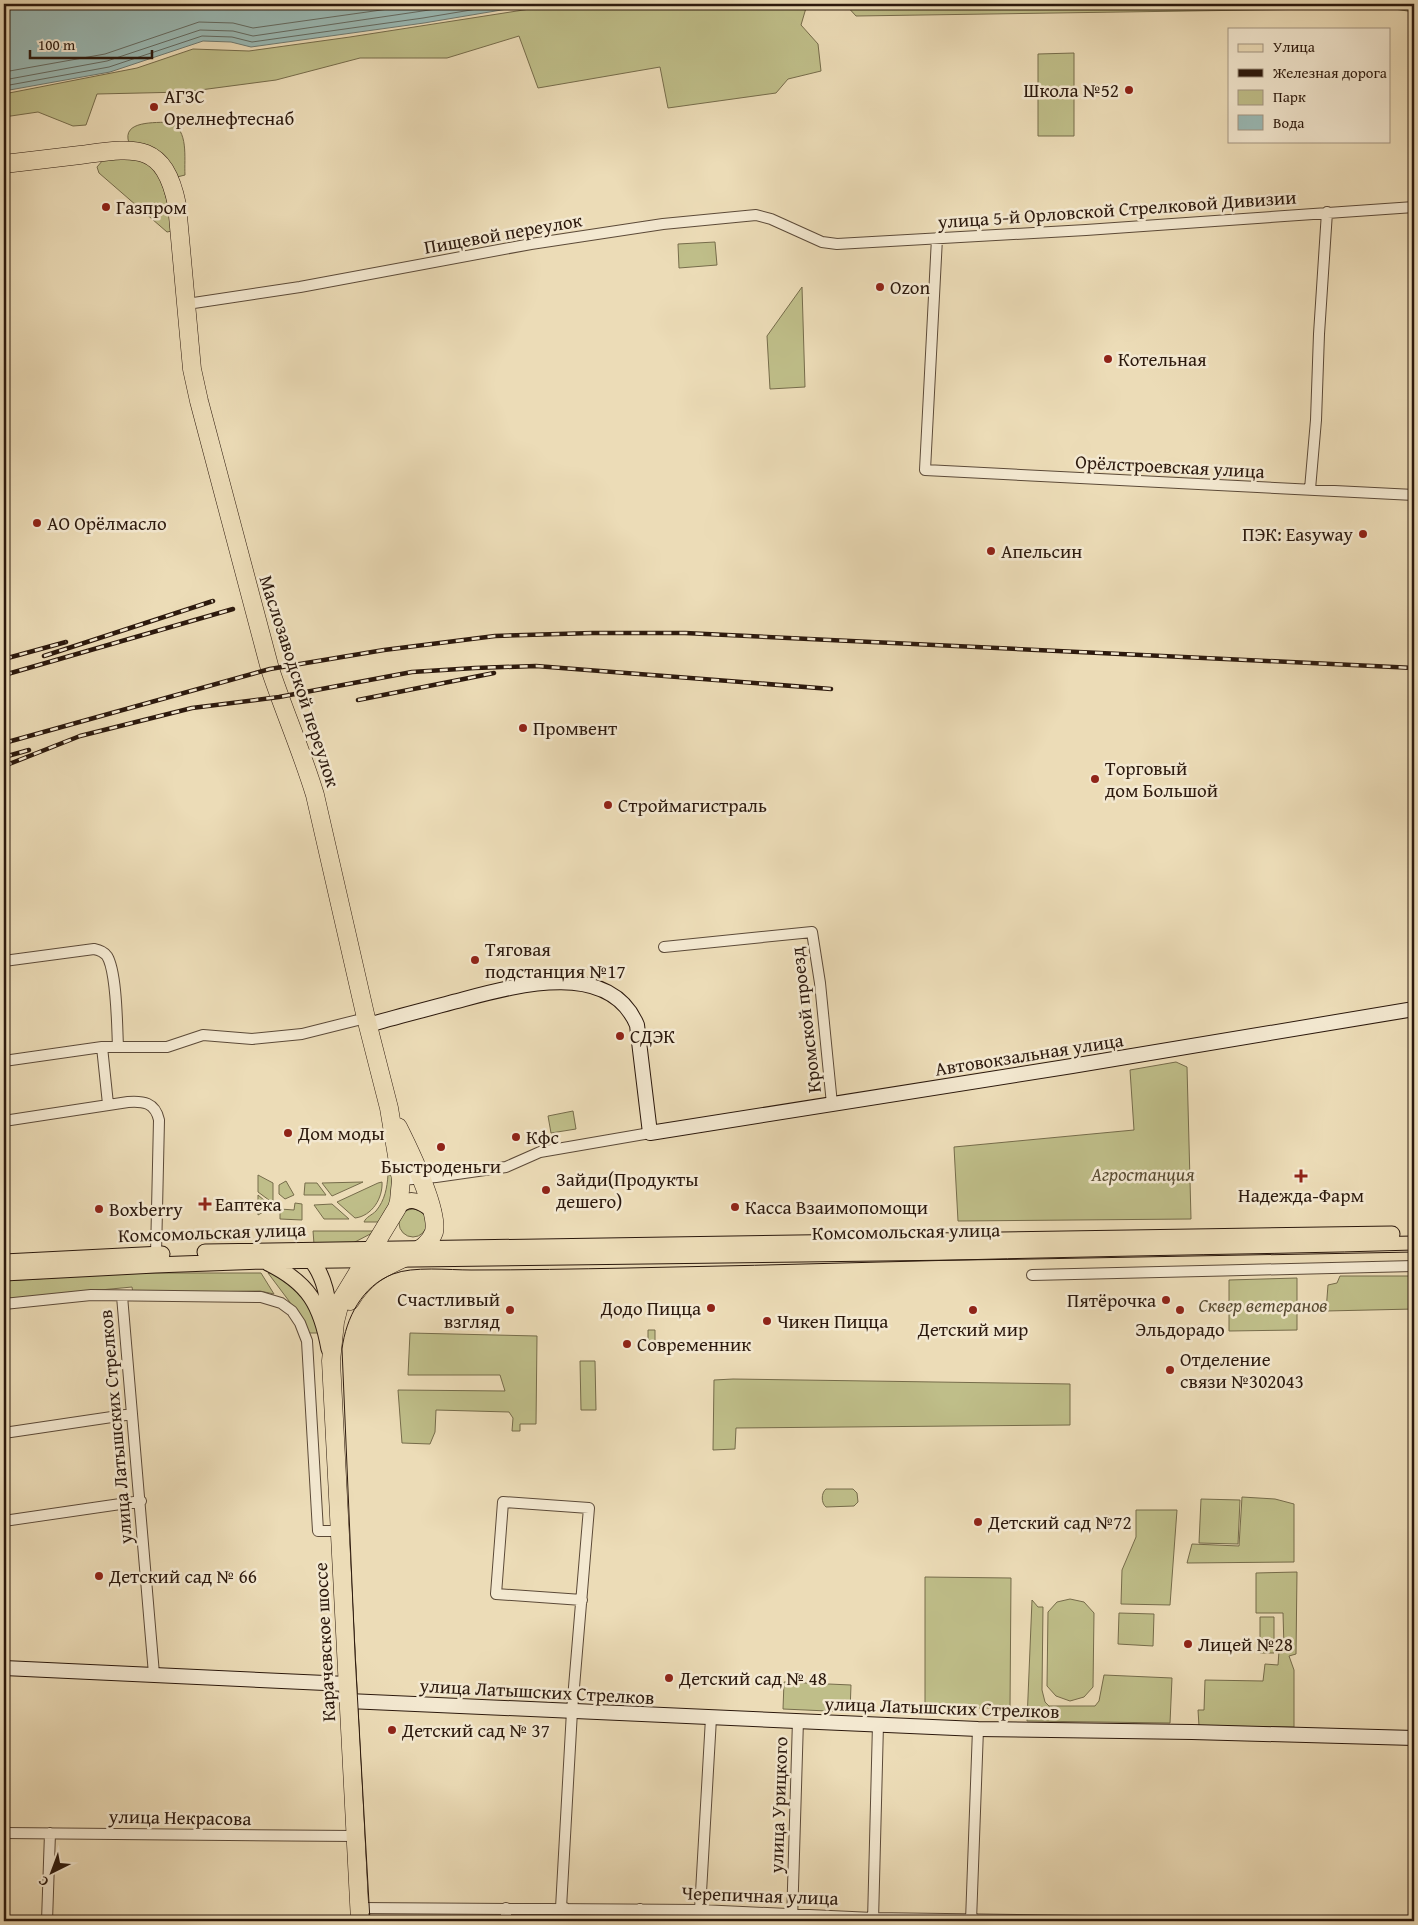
<svg xmlns="http://www.w3.org/2000/svg" width="1418" height="1925" font-family="'Gentium Book Plus',serif">
	<style>
		.green { fill: #bfbe89; stroke: #766c4b }
		.water { fill: #9abab6; stroke: #6e7a72 }
		.lines { fill: none; stroke-linecap: round; stroke-linejoin: round }
		.shore { stroke: #636a62; stroke-width: 1 }
		.street-casing { stroke: #5c4a38; stroke-width: 12 }
		.secondary-casing { stroke: #2c190d; stroke-width: 16 }
		.primary-casing { stroke: #2c190d; stroke-width: 17 }
		.highway-casing { stroke: #2c190d; stroke-width: 19 }
		.street { stroke: #f3e8d0; stroke-width: 10 }
		.secondary { stroke: #f3e8d0; stroke-width: 14 }
		.primary { stroke: #ecdcb7; stroke-width: 15 }
		.highway { stroke: #ecdcb7; stroke-width: 18 }
		.tram { stroke: #2c190d; stroke-width: 1 }
		.rail-casing { stroke: #2c190d; stroke-width: 4.5 }
		.rail { stroke: #f3e8d0; stroke-width: 2.5; stroke-dasharray: 8; stroke-linecap: butt }
		.poi-dot { fill: #8f2418; stroke: #f3e8d0; stroke-width: 2 }
		.labels { text-anchor: middle; dominant-baseline: central; stroke-width: 5; stroke-linejoin: round; paint-order: stroke }
		.poi-label { font-size: 19px; fill: #2c190d; stroke: #f3e8d0; text-anchor: start }
		.street-label { font-size: 19px; fill: #2c190d; stroke: #f3e8d0 }
		.park-label { font-size: 19px; font-style: italic; fill: #584b32; stroke: #f3e8d0 }
	</style>
	<rect width="100%" height="100%" fill="#ecdcb7"/>
	<filter id="stains"><feTurbulence type="fractalNoise" baseFrequency=".004" numOctaves="4"/><feColorMatrix values="0 0 0 0 .2 0 0 0 0 .09 0 0 0 0 .02 0 0 0 .5 -.17"/></filter>
	<radialGradient id="worn" r=".72"><stop offset=".6" stop-color="#630" stop-opacity="0"/><stop offset="1" stop-color="#630" stop-opacity=".3"/></radialGradient>
	<!-- green -->
	<path class="green" d="M562,4h251l-7,4 -5,17 17,19 3,27 -33,8 -12,14 -108,15 -8,-41 -122,21 -19,-52 -72,22h-87l-84,22 -91,12 -88,2 -11,31 -13,1 -35,-14 -34,5v-23l133,-26 56,-19 56,2 101,-14z
		M845,4h569v8l-26,-4 -532,8z
		M1074,53v83h-36v-82z
		M170,122c19,8 14,36 15,53l-8,2 -48,-34c-8,-23 27,-20 41,-21z
		M135,157l14,5 11,15 15,50 -3,4 -5,1 -68,-59 -2,-6 6,-7z
		M715,242l2,23 -38,3 -1,-24z
		M802,287l3,100 -35,2 -3,-53z
		M1176,1062l11,5 4,152 -233,2 -4,-74 180,-17 -4,-60z
		M573,1111l3,18 -25,4 -3,-17z
		M258,1175l15,8v20l-15,-11z
		M388,1175h5v27l-14,20h-15c2,-5 8,-7 12,-11 9,-11 11,-23 12,-36z
		M286,1181l8,14 -9,4 -6,-5v-9z
		M363,1182l-31,14 -10,-13z
		M382,1182c1,16 -10,34 -27,36l-18,-16 41,-19z
		M305,1183h12l9,12h-22z
		M258,1195l14,12 -14,8z
		M295,1203l7,1v16l-22,-1v-10l14,1z
		M332,1204l17,15h-25l-10,-14z
		M399 1223a14 14 0 1 1 28 0a14 14 0 1 1-28 0Z
		M313,1231h63l-23,12 -39,1z
		M130,1273h131l13,21 -14,-3 -127,2 -1,-6 -128,12v-18z
		M268,1273c22,1 49,39 51,60h-10l-20,-32z
		M1340,1276h74v33l-88,2 2,-26 9,-2z
		M1297,1278v52l-68,1v-51z
		M648,1330h7v12h-4v4h-3z
		M410,1333l127,3 -1,88h-16v7h-8l1,-13 -4,-6 -73,-2 -1,22 -5,12 -28,-1 -4,-53 107,1 -5,-16h-92z
		M580,1361h15l1,49h-15z
		M733,1379l337,5v41l-334,3 -1,21 -22,1 1,-70z
		M826,1489h27l4,4 1,9 -4,4 -28,1c-5,-4 -5,-14 0,-18z
		M1242,1497l33,2 19,5v58l-107,1 5,-19 47,2z
		M1201,1499l39,1 -2,44 -39,-1z
		M1136,1510h41l-7,95 -49,-1 1,-34 14,-33z
		M1297,1572l-1,82 -7,2 5,14v57l-95,-1 -1,-16h6l1,-30 58,1 2,-17 13,1 1,-14 5,-3 -1,-35h-27v-40z
		M925,1577l86,1 -1,130h-85z
		M1070,1599l14,3 10,11 -1,74 -9,10 -14,4 -14,-5 -9,-10 1,-74 9,-10z
		M1032,1600l6,7h5l-1,83 3,12 4,4h46l4,-5 5,-26 68,3 -2,45 -143,-2z
		M1119,1613l35,1 -1,32 -35,-2z
		M1260,1617h14v36h-14z
		M784,1682l67,3 -1,27 -67,-3z"/>
	<!-- water -->
	<path class="water" d="M4,4h533l-113,19 -173,24 -20,-5 -28,-1 -93,31 -106,19z"/>
	<g class="lines">
		<!-- shore -->
		<path class="shore" d="M4,72l101,-18 94,-32 34,1 20,5 171,-24
			M4,80l103,-19 93,-31 33,1 20,5 217,-32
			M4,86l105,-19 93,-31 30,1 20,5 171,-24 84,-14"/>
		<defs>
			<path id="street" d="M937,238l-12,232 489,25
				M187,304l113,-17 231,-43 132,-20 93,-9 15,4 51,23 15,2 249,-14 328,-23
				M1310,489l6,-69 3,-86 8,-122
				M664,947l148,-15 8,51 12,121
				M4,961l90,-12c5,1 10,3 13,7 10,16 10,71 11,91
				M102,1047l6,57
				M4,1061l98,-14h65l36,-12 49,4 50,-5 64,-16
				M4,1121l124,-19c15,-1 27,0 31,18l-3,134
				M401,1180l35,-3 70,-10 34,-15 110,-19
				M1032,1275c127,-2 255,-7 382,-9
				M122,1296l32,378
				M4,1304l87,-9 170,2 20,6 11,8 8,12 7,18 11,190h22
				M4,1433l128,-19
				M4,1521l137,-20
				M4,1833l351,3
				M359,1908l341,2 173,8 214,3
				M561,1908l11,-197 17,-203 -86,-6 -7,92 86,6
				M47,1921l3,-88
				M506,1921v-13
				M564,1921l1,-13
				M640,1921v-12
				M697,1921l3,-11 11,-192
				M792,1921l6,-201
				M873,1921l5,-197
				M971,1921l7,-192"/>
			<path id="secondary" d="M368,1025c28,-8 56,-15 85,-23 54,-14 155,-46 184,23l13,108 422,-67 342,-57
				M4,1668l343,16
				M348,1701l630,28 214,3 222,6"/>
			<path id="primary" d="M397,1208c12,-13 24,-7 36,3
				M205,1252l1187,-18
				M307,1255c19,20 22,47 23,72
				M4,1262l158,-8
				M268,1263c41,20 53,42 61,86
				M4,1273l151,-8 109,-4 768,-10 382,-7"/>
			<path id="highway" d="M4,164c25,-3 50,-6 76,-9 53,-7 84,-15 97,50l15,164 7,32 71,268c14,42 32,83 45,126l51,223 23,90 12,72 -2,21 -2,7 -57,94 -5,20 -4,39 29,560
				M350,1301c16,-27 33,-33 60,-46 10,-5 20,-12 24,-23 5,-21 -26,-85 -36,-105"/>
		</defs>
		<!-- street casing -->
		<use href="#street" class="street-casing"/>
		<!-- secondary casing -->
		<use href="#secondary" class="secondary-casing"/>
		<!-- primary casing -->
		<use href="#primary" class="primary-casing"/>
		<!-- highway casing -->
		<use href="#highway" class="highway-casing"/>
		<!-- street -->
		<use href="#street" class="street"/>
		<!-- secondary -->
		<use href="#secondary" class="secondary"/>
		<!-- primary -->
		<use href="#primary" class="primary"/>
		<!-- highway -->
		<use href="#highway" class="highway"/>
		<!-- tram -->
		<path class="tram" d="M370,1921l-15,-267 -13,-305c4,-31 20,-63 51,-75 20,-8 56,-4 78,-4 52,0 105,-1 157,-2 169,-3 337,-9 506,-12 93,-2 187,-3 280,-6"/>
		<defs>
			<path id="rail" d="M44,656l169,-55
				M4,659l62,-17
				M4,675l229,-66
				M358,700l136,-27
				M4,743l266,-74 114,-19 111,-14 97,-3h93l729,35
				M4,757l25,-7
				M4,766l76,-30 112,-28 87,-11 133,-25 63,-4 61,-2 295,23"/>
		</defs>
		<!-- rail casing -->
		<use href="#rail" class="rail-casing"/>
		<!-- rail -->
		<use href="#rail" class="rail"/>
	</g>
	<!-- markers -->
	<g class="poi-dot">
		<circle cx="1129" cy="90" r="5"/>
		<circle cx="154" cy="107" r="5"/>
		<circle cx="106" cy="207" r="5"/>
		<circle cx="880" cy="287" r="5"/>
		<circle cx="1108" cy="359" r="5"/>
		<circle cx="37" cy="523" r="5"/>
		<circle cx="1363" cy="534" r="5"/>
		<circle cx="991" cy="551" r="5"/>
		<circle cx="523" cy="728" r="5"/>
		<circle cx="1095" cy="779" r="5"/>
		<circle cx="608" cy="805" r="5"/>
		<circle cx="475" cy="960" r="5"/>
		<circle cx="620" cy="1036" r="5"/>
		<circle cx="288" cy="1133" r="5"/>
		<circle cx="516" cy="1137" r="5"/>
		<circle cx="441" cy="1147" r="5"/>
		<path d="M1298.5 1168.5h5v5h5v5h-5v5h-5v-5h-5v-5h5z"/>
		<circle cx="546" cy="1190" r="5"/>
		<path d="M202.5 1196.5h5v5h5v5h-5v5h-5v-5h-5v-5h5z"/>
		<circle cx="735" cy="1207" r="5"/>
		<circle cx="99" cy="1209" r="5"/>
		<circle cx="1166" cy="1300" r="5"/>
		<circle cx="711" cy="1308" r="5"/>
		<circle cx="510" cy="1310" r="5"/>
		<circle cx="973" cy="1310" r="5"/>
		<circle cx="1180" cy="1310" r="5"/>
		<circle cx="767" cy="1321" r="5"/>
		<circle cx="627" cy="1344" r="5"/>
		<circle cx="1170" cy="1370" r="5"/>
		<circle cx="978" cy="1522" r="5"/>
		<circle cx="99" cy="1576" r="5"/>
		<circle cx="1188" cy="1644" r="5"/>
		<circle cx="669" cy="1678" r="5"/>
		<circle cx="392" cy="1730" r="5"/>
	</g>
	<g class="labels">
		<!-- poi labels -->
		<g class="poi-label">
			<text x="1119" y="90" text-anchor="end">Школа №52</text>
			<text x="164" y="96">АГЗС<tspan x="164" dy="22">Орелнефтеснаб</tspan></text>
			<text x="116" y="207">Газпром</text>
			<text x="890" y="287">Ozon</text>
			<text x="1118" y="359">Котельная</text>
			<text x="47" y="523">АО Орёлмасло</text>
			<text x="1353" y="534" text-anchor="end">ПЭК: Easyway</text>
			<text x="1001" y="551">Апельсин</text>
			<text x="533" y="728">Промвент</text>
			<text x="1105" y="768">Торговый<tspan x="1105" dy="22">дом Большой</tspan></text>
			<text x="618" y="805">Строймагистраль</text>
			<text x="485" y="949">Тяговая<tspan x="485" dy="22">подстанция №17</tspan></text>
			<text x="630" y="1036">СДЭК</text>
			<text x="298" y="1133">Дом моды</text>
			<text x="526" y="1137">Кфс</text>
			<text x="441" y="1166" text-anchor="middle">Быстроденьги</text>
			<text x="556" y="1179">Зайди(Продукты<tspan x="556" dy="22">дешего)</tspan></text>
			<text x="1301" y="1195" text-anchor="middle">Надежда-Фарм</text>
			<text x="215" y="1204">Еаптека</text>
			<text x="745" y="1207">Касса Взаимопомощи</text>
			<text x="109" y="1209">Boxberry</text>
			<text x="500" y="1299" text-anchor="end">Счастливый<tspan x="500" dy="22">взгляд</tspan></text>
			<text x="1156" y="1300" text-anchor="end">Пятёрочка</text>
			<text x="701" y="1308" text-anchor="end">Додо Пицца</text>
			<text x="777" y="1321">Чикен Пицца</text>
			<text x="973" y="1329" text-anchor="middle">Детский мир</text>
			<text x="1180" y="1329" text-anchor="middle">Эльдорадо</text>
			<text x="637" y="1344">Современник</text>
			<text x="1180" y="1359">Отделение<tspan x="1180" dy="22">связи №302043</tspan></text>
			<text x="988" y="1522">Детский сад №72</text>
			<text x="109" y="1576">Детский сад № 66</text>
			<text x="1198" y="1644">Лицей №28</text>
			<text x="679" y="1678">Детский сад № 48</text>
			<text x="402" y="1730">Детский сад № 37</text>
		</g>
		<!-- street labels -->
		<g class="street-label">
			<text transform="translate(1117 209) rotate(-4)">улица 5-й Орловской Стрелковой Дивизии</text>
			<text transform="translate(503 233) rotate(-10)">Пищевой переулок</text>
			<text transform="translate(1170 466) rotate(3)">Орёлстроевская улица</text>
			<text transform="translate(300 681) rotate(72)">Маслозаводской переулок</text>
			<text transform="translate(805 1020) rotate(-97)">Кромской проезд</text>
			<text transform="translate(1029 1054) rotate(-9)">Автовокзальная улица</text>
			<text transform="translate(906 1231) rotate(-1)">Комсомольская улица</text>
			<text transform="translate(212 1232) rotate(-2)">Комсомольская улица</text>
			<text transform="translate(115 1427) rotate(-95)">улица Латышских Стрелков</text>
			<text transform="translate(324 1642) rotate(-93)">Карачевское шоссе</text>
			<text transform="translate(537 1691) rotate(3)">улица Латышских Стрелков</text>
			<text transform="translate(942 1707) rotate(2)">улица Латышских Стрелков</text>
			<text transform="translate(778 1805) rotate(-88)">улица Урицкого</text>
			<text transform="translate(180 1817) rotate(1)">улица Некрасова</text>
			<text transform="translate(760 1895) rotate(2)">Черепичная улица</text>
		</g>
		<!-- park labels -->
		<g class="park-label">
			<text x="1143" y="1174">Агростанция</text>
			<text x="1263" y="1305">Сквер ветеранов</text>
		</g>
	</g>
	<!-- margin -->
	<rect width="1418" height="1925" fill="none" stroke="#ecdcb7" stroke-width="20"/>
	<rect x="5" y="5" width="1408" height="1915" fill="none" stroke="#2c190d" stroke-width="2.5"/>
	<rect x="10" y="10" width="1398" height="1905" fill="none" stroke="#2c190d"/>
	<!-- legend -->
	<rect x="1228" y="28" width="162" height="115" fill="#f3e8d0" stroke="#a39582"/>
	<rect x="1238" y="44" width="25" height="8" fill="#ecdcb7" stroke="#a39582"/>
	<text x="1273" y="52" font-size="15" fill="#2c190d">Улица</text>
	<rect x="1238" y="69" width="25" height="8" fill="#2c190d" stroke="#a39582"/>
	<text x="1273" y="78" font-size="15" fill="#2c190d">Железная дорога</text>
	<rect x="1238" y="90" width="25" height="15" fill="#bfbe89" stroke="#a39582"/>
	<text x="1273" y="102" font-size="15" fill="#2c190d">Парк</text>
	<rect x="1238" y="115" width="25" height="15" fill="#9abab6" stroke="#a39582"/>
	<text x="1273" y="128" font-size="15" fill="#2c190d">Вода</text>
	<!-- north arrow -->
	<g transform="translate(52 1872) rotate(222)" stroke="#f3e8d0" stroke-width="4" paint-order="stroke">
	<path d="M0-4L9 19L0 12L-9 19Z" fill="#2c190d"/>
	<text y="-8" font-size="14" font-weight="bold" text-anchor="middle" fill="#2c190d">С</text>
	</g>
	<!-- scale -->
	<path d="M30 50v8h122v-8" fill="none" stroke="#2c190d" stroke-width="2.5"/>
	<text x="38" y="50" font-size="15" fill="#2c190d" stroke="#f3e8d0" stroke-width="4" paint-order="stroke">100 m</text>
	<rect width="100%" height="100%" filter="url(#stains)"/>
	<rect width="100%" height="100%" fill="url(#worn)"/>
</svg>
